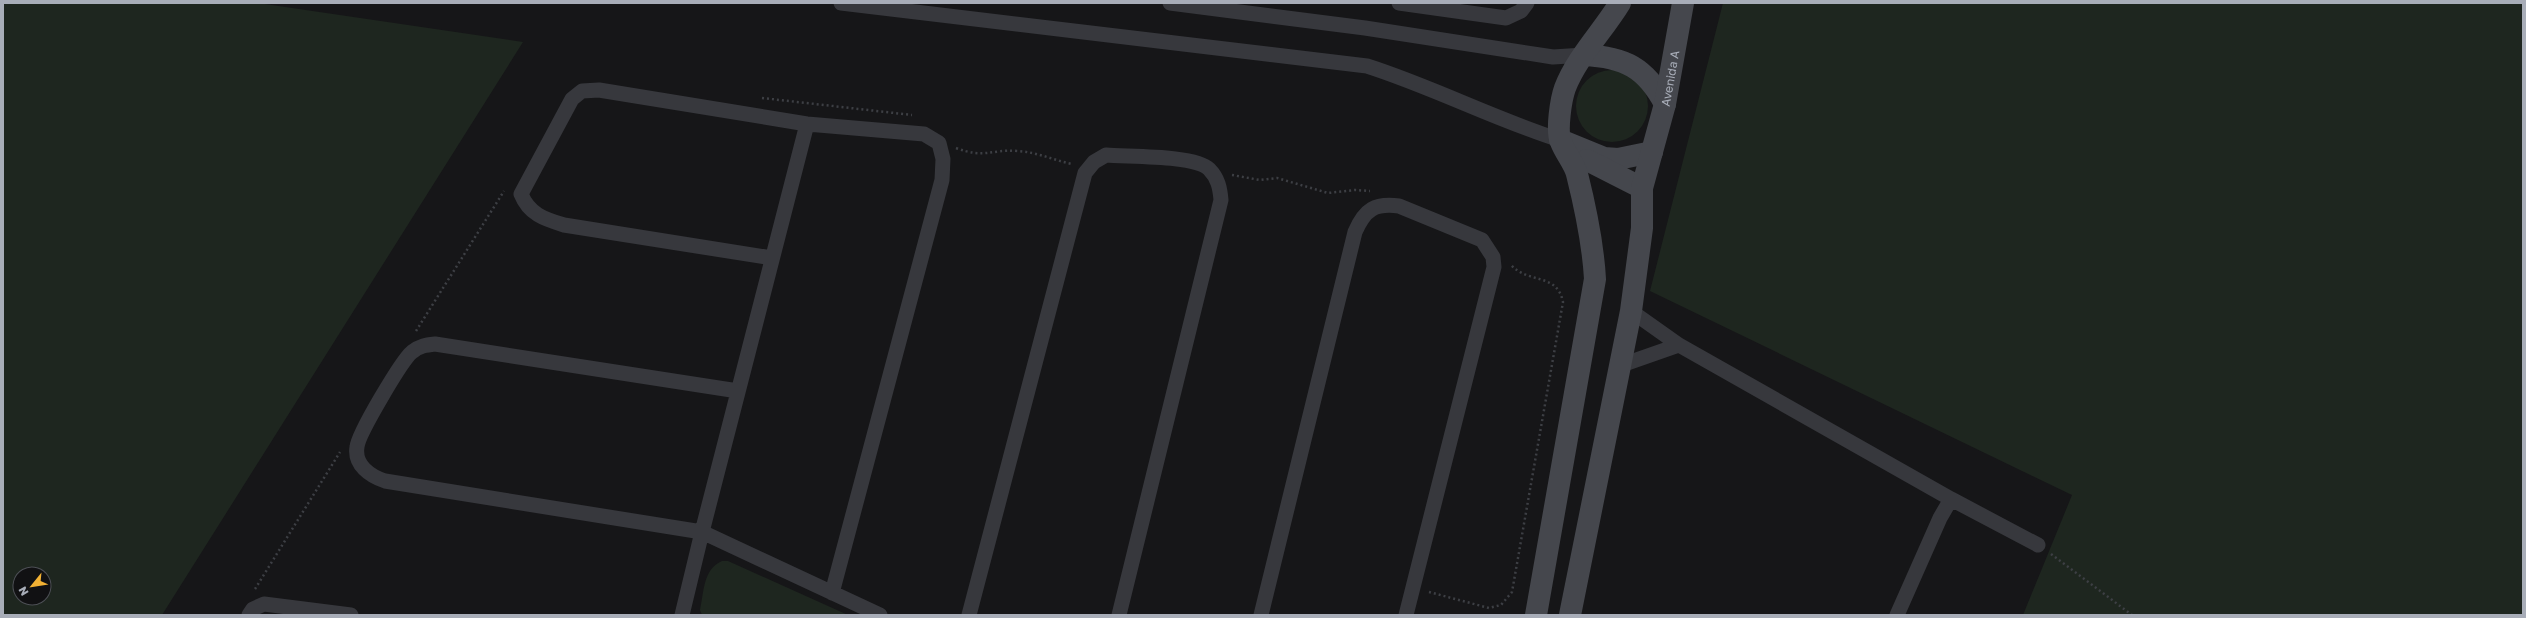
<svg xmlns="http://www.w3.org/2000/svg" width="2526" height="618" font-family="'Golos Text',sans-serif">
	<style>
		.green { fill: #1e261f; fill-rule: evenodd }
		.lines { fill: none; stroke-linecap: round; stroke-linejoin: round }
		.path { stroke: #3d3f44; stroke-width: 2.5; stroke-dasharray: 2 3; stroke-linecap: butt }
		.minor { stroke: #37383d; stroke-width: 15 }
		.secondary { stroke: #45474d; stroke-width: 22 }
		.labels { text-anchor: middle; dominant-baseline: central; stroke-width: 3; stroke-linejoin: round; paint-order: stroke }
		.street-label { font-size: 12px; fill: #a8adb8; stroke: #111113 }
	</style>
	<rect width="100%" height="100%" fill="#161618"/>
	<!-- green -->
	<path class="green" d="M3,3h255l265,39 -361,573h-159zM20,574h24v24h-24z
		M1723,3h800v612h-500l49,-120 -422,-204z
		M1576 106a36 36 0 1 1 72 0a36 36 0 1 1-72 0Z
		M722,561h6l120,54h-146l-2,-5c4,-18 3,-41 22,-49z"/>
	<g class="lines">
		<!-- path -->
		<path class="path" d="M762,98l150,17
			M956,148c29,11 35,1 61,3 20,1 36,9 55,13
			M1232,175l28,5 17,-2 51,15 27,-3 15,1
			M416,331l88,-140
			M2051,554l81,61
			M255,589l85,-137
			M1429,592l60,16 12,-3 11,-13 51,-290c-6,-30 -34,-17 -53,-38"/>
		<!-- minor -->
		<path class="minor" d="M841,3l526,63c66,21 127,53 193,74
			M1170,3l195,25 188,29 31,-2
			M1399,3l107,15 15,-7 6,-8
			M772,258l-208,-33c-20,-6 -35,-11 -43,-31l51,-95 10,-8 17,-1 208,34 117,10 15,9 4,16 -1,21 -110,413
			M1631,311l48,34 272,154 87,46
			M1619,366l60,-21
			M738,391l-303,-47c-9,1 -16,2 -23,8 -10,8 -54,82 -55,95 -3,18 13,29 28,34l317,51 178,83
			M249,615l4,-6 11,-5 87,11
			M682,615l20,-83 105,-408
			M969,615l116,-442 9,-11 12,-7c22,2 89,0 103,14 9,9 11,19 12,31l-102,415
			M1261,615l94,-383c10,-23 20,-29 44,-26l83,34 11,17 1,10 -88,348
			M1897,615l43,-97 11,-19"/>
		<!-- secondary -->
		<g class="secondary">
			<path d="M1584,55c41,2 62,13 81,49"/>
			<path d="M1560,140l44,18 14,1 34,-7"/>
			<path d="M1587,160l55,28"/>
			<path d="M1536,615l59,-336c-2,-36 -9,-69 -18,-105 -3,-11 -12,-21 -16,-32 -5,-11 0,-43 4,-54 12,-31 38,-57 55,-85"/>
			<path id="s1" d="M1570,615l61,-304 11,-83v-40l23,-84 18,-101"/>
		</g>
	</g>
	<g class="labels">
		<!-- street labels -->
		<g class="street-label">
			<text stroke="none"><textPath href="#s1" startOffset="547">Avenida A</textPath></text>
		</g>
	</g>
	<!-- border -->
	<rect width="2526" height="618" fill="none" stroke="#a8adb8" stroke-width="8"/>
	<!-- north arrow -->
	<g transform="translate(32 586) rotate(240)"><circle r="19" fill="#111113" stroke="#4d4f55"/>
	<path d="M0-3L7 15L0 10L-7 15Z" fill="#f2b134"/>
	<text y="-6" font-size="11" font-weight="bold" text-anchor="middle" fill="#a8adb8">N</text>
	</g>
</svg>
